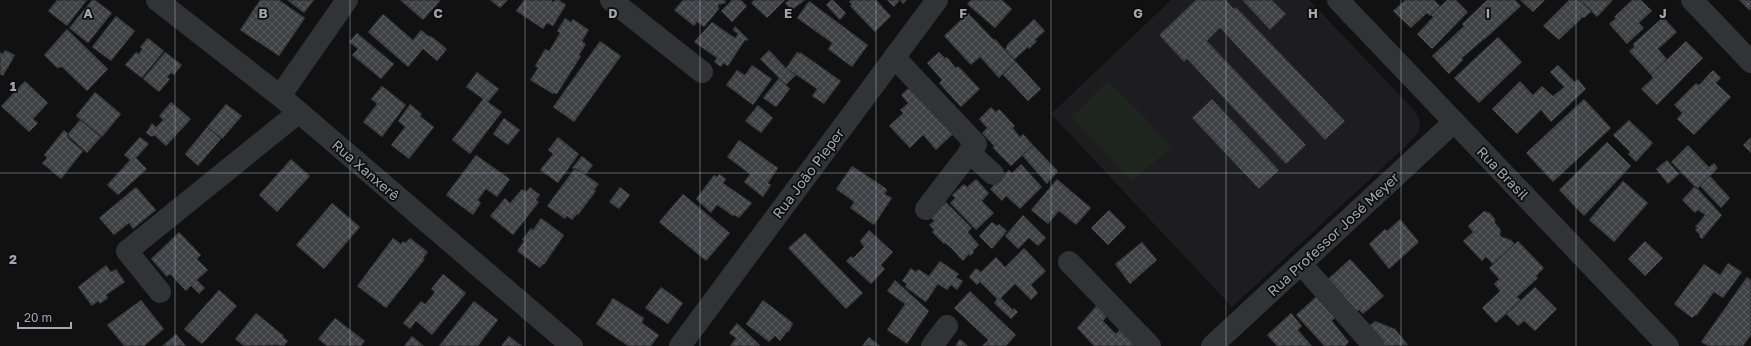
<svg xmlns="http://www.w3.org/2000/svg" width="1751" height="346" font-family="'Golos Text',sans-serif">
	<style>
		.built { fill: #1d1d1f }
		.park { fill: #1e251f }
		.building { fill: url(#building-cross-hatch); stroke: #2b2b2e }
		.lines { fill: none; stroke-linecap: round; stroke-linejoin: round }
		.minor { stroke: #323337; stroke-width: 22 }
		.grid { fill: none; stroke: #a3a7b2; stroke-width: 1; stroke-opacity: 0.55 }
		.labels { text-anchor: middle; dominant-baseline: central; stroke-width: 3.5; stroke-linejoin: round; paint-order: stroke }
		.street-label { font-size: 14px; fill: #a3a7b2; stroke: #0c0c0d }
		.grid-label { font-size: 13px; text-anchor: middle; font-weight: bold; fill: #a3a7b2; stroke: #0c0c0d; stroke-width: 3.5; stroke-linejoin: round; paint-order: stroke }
	</style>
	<defs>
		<pattern id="building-cross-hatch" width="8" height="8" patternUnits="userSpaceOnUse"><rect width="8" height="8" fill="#404145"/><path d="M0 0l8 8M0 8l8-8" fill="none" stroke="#585a5d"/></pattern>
	</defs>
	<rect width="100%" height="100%" fill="#111112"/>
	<!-- built -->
	<path class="built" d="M1171,0h138l106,111 5,10 -1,10 -8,10 -179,166 -181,-193z"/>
	<!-- park -->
	<path class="park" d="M1109,81l62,65 -38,36 -62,-65z"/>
	<!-- building -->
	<path class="building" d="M57,0h30l-20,26 -19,-15z
		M92,0h3l17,13 -24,30 -19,-15z
		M260,0h19l26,18 -26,38 -39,-26z
		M287,0h27l-10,13z
		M400,0h39l1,1 -17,19z
		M490,0h18l-8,8z
		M524,0h27l2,2 2,-2h4l7,5 -13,21 -6,-3 -4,6 -27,-18z
		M683,0h42l1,3 -8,2 1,4 -15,18 -7,-5 -3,4 -20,-16z
		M732,0h9l6,6 -15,16 -11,-11z
		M754,0h31l-18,18 -16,-15z
		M789,0h16l-13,10 -7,-7z
		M831,0h2l13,13 -6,7 -14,-15z
		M851,0h25l15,16 -16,16 -25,-26 2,-2 -3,-2z
		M887,0h20l-4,4 -3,-4 -6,7z
		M971,0h31l10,9 -17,19 -28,-24z
		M1196,0h30l8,9 2,-2 109,114 -20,19 -105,-112 -13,13 99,104 -20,19 -99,-105 -3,3 -25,-27z
		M1242,0h30l14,14 -16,16z
		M1405,0h29l6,6 -10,10 -3,-3 -16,15 -18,-17z
		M1447,0h9l12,12 -36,37 -15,-15 16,-17 -2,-2z
		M1487,0h28l6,6 -36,33h-1l-22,19 1,2 -14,14 -17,-18 32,-30 -2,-2z
		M1520,0h25l-12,12z
		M1569,0h11l12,11 -8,7 -1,-1 -24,23 -16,-14z
		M1580,0h33l-16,17z
		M1632,0h9l11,11 -13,12 5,5 -17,16 -18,-20 7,-6 -2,-1z
		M1739,0h12v9l-2,1z
		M809,1l59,44 -16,22 -24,-18 4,-6 -35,-25z
		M968,13l26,27 1,-1 21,23 -17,16 -19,-21 -9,8 -27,-29z
		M383,14l30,26 8,-10 9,7 1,-1 16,13 -10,12 -14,-12 -15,18 -40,-35z
		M116,16l19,15 -24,30 -19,-14z
		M1663,17l14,15 -19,17 9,10 -16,16 -22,-24 5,-4 -1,-3z
		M565,18l6,4 2,-3 16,11 -7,11 4,3 -7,11 2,1 -24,38 -3,-1 -1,1 -23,-14 8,-12 -3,-2 10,-17 4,2 11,-18 -3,-2z
		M1034,19l11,12 -10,9 2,1 -8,8 -1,-2 -14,13 -9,-11 2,-2 -1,-1z
		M712,22l23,16 3,-4 -5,-4 2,-4 13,13 -1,2 -2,-1 -17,26 -5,-3 -2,4 -7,-5 3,-4 -23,-16z
		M67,29l41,40 -21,22 -25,-24 -5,1 -13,-13z
		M357,33l37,31 -13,15 -29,-24 6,-6 -9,-7z
		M1498,37l24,25 -43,41 -25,-25z
		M148,38l16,13 -22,27 -17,-13 11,-13 3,2 3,-5 -2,-2z
		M600,41l21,15 -47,66 -21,-15z
		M1686,41l17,17 -46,47 -16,-16 12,-11 -2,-3z
		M5,50l10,5 -12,21 -3,-2v-22l3,2z
		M769,50l17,18 10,7 -10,10 -26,-26z
		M165,52l17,13 -8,10 -3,-2 -4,4 3,2 -11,13 -16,-13z
		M797,52l3,2v-2l41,29 -17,23 -12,-8 5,-7 -31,-21z
		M939,52l6,6 2,-1 9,11 2,-2 22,23 -19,18 -22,-24 3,-3 -15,-17z
		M1016,62l25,27 -13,12 -25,-26z
		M752,65l20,14 -19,26 -27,-20 11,-15 8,5z
		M1558,65l17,17 3,-3 8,10 -35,33 -10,-12 -24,24 -25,-25 28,-28 13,14 9,-9 11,10 11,-9 -14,-15z
		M1713,70l8,8 -5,5 15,14 -37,38 -17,-16 5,-6 -8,-8 22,-22 3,2z
		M477,72l22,17 -11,13 14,10 -32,42 -18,-14 31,-41 -17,-12z
		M779,78l11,11 -14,18 -13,-9z
		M25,81l23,22 -15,16 5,4 -9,9 -28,-26z
		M912,85l44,46 -20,19 -13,-15 -13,13 -21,-22 14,-13 -3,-3 8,-7 -7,-8z
		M382,86l24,19 -24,32 -19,-15 14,-18 -6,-5z
		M95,92l26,22 -19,23 -26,-21z
		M1212,99l67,71 -20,19 -67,-71z
		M1584,99l27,29 -58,54 -27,-29z
		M171,102l20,17 -25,27 -12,-11 -2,2 -6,-4 6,-10 4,4 7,-7 -4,-4z
		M226,104l16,12 -20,23 -15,-12z
		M410,104l12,10 -2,2 14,11 -25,32 -18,-14 14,-18 -7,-6z
		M758,105l15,13 -12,15 -16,-12z
		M991,107l5,5 3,-3 16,17 -2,2 7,9 3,-3 10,11 -22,21 -18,-18 1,-2 -12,-13 5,-5 -8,-9z
		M504,118l16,12 -12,15 -15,-11z
		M80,120l21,17 -14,16 -20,-18z
		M1629,120l24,23 -17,19 -8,-8 2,-2 -17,-17z
		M207,127l14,12 -23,27 -13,-12z
		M64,130l4,4v4l15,13 -22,28 -19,-16 5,-5 -3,-3z
		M140,137l9,7 -13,14 11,11 -29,26 -11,-10 23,-25 -6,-5z
		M558,137l21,17 -21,29 -18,-13 13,-16 -5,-4z
		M1751,137v16l-8,-8z
		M739,140l39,28 -10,15 3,2 -8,12 -19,-15 6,-8 -23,-17z
		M1607,142l24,24 -47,50 -25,-26z
		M1033,145l25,26 -11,13 -25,-29z
		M1688,145l21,22 5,-4 4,5 -21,21 -26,-27z
		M476,155l34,24 -13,18 -11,-8 -8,11 3,3 -8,12 -27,-20z
		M582,156l11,9 -7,9 -14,-6z
		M291,159l19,17 -33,36 -18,-17z
		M1667,160l12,14 -11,10 -12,-15z
		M1021,164l21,23 -22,22 -14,-13 -4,5 -12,-12 19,-19 3,3z
		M852,166l32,21 3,3 -2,4 7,4 -18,27 -24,-17 4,-6 -18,-13z
		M575,168l24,16 -5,6 2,1 -18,24 -1,-1 -5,6 -5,-4 -2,3 -18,-13z
		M719,174l7,5 -3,4 29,20 -13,15 -5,-3 -1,1 -16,-11 -6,8 -15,-14 18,-24 3,2z
		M1710,176l20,22 -9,10 -21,-22z
		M976,179l13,14 -7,8 12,12 -18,17 -26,-27 5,-5 -3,-3 12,-11 3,3z
		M1057,179l34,29 -15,17 -17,-14 -11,13 -17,-14z
		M1623,181l25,22 -34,39 -25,-22z
		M1695,186l27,29 -20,24 -3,-3 1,-1 -5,-5 2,-2 -2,-1 10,-12 -7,-5 -3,3 -13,-13z
		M136,187l20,23 -23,19 -4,-6 -15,12 -15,-17z
		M530,187l10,8 -4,5 3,2 -26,33 -23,-19 15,-18 5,5 12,-14 4,3z
		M620,187l10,8 -11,14 -10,-7z
		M683,194l47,39 -24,28 -47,-39z
		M946,202l26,26 -4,4 11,13 -6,6 1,1 -4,4 -1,-2 -6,7 -12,-13 -6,-5 -1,1 -12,-12 2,-2 -5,-5 5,-4 -4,-4z
		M332,203l28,24 -36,42 -28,-24z
		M1109,210l17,17 -18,18 -17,-17z
		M1484,211l6,2 5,6v4l6,7 -1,6 11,4 4,4 -22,20 -7,-7 -4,4 -19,-20 10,-9 -5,-6z
		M1023,215l23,23 -8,8 -9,-8 -11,11 -13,-13z
		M541,218l23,17 -20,30 -1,-1 -3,4 -23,-17 7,-10 -2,-1 9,-12 2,2z
		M1400,219l19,23 -30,27 -20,-25 16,-15 2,2z
		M992,222l5,4 2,-2 8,7 -15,18 -13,-13z
		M869,230l24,22 -12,13 4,4 -14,15 -25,-23 5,-5 2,2 11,-11 -4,-6z
		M179,232l22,23 -4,4 11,11 -11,10 8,8 -6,6 -8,-8 -5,5 -16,-17 -3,3 -16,-18z
		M805,233l58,60 -17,16 -58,-61z
		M393,238l8,6 2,-3 2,2 5,-5 18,14 -5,6 2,1 -39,49 -29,-22z
		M1518,241l26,27 -8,8 2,2 -21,19 4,3 -25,23 -14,-15 18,-17 -6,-7 5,-5 -10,-11z
		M1645,241l18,17 -18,18 -17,-17z
		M1142,242l15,18 -27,24 -15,-20z
		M1024,248l22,23 -15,14 7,8 -7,7 -16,-16 -14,14 12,12 1,-2 4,4 -7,7 -17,-16 3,-4 -17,-17 -3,3 -8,-8 7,-9 5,4 15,-15 9,10z
		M1350,259l34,37 -21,18 -4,-4 -3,3 -29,-33z
		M940,261l19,13 -3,3 7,4 -6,9 -6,-5 -4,5 -9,-6 -12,18 -21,-15 2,-3 -5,-3 9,-13 5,4 2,-3 11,7z
		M1728,263l14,9 -19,26 -9,-6 -18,24 -1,-1 -3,3 -18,-14 30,-40 16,11z
		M106,265l5,7 5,-3 9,13 -19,13 2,3 -8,6 -2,-3 -6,5 -14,-19z
		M443,274l23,19 -34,42 -16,-14 -6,8 -7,-6 18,-22 4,3 10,-12 -4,-3z
		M1747,277l4,3v55l-8,11h-35l-7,-4z
		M895,280l34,31 -22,33 -20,-14 18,-26 -18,-13z
		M661,287l22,16 -15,21 -23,-16z
		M1535,287l22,22 -22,22 -11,-10 -6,5 -12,-12z
		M219,290l18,16 -35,38 -18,-15z
		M970,291l46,44 -10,11h-24l6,-6 -34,-32z
		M1318,295l19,21 -5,5 17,21 -4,4h-21l-28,-31z
		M613,298l31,20 -2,5 17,12 -8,11h-23l-32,-22z
		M141,300l23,29 -20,17h-20l-17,-21z
		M763,300l30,23 -4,9 -1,-1 -8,10 -5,-5 -6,6 -23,-18z
		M474,301l24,19 -20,26h-39z
		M1097,305l10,11 -4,5 13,13 4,-5 15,16 -1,1h-40l-17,-18z
		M256,313l28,23 -1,1 5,4 -4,5 -7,-1 -33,1 -9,-7z
		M1291,313l11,13 -4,4 14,16h-35l-10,-11z
		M335,318l30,23 -4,5h-34l-9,-7z
		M1375,321l20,8 13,16 -24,1 -17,-18z
		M737,323l23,22 -1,1h-29l6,-8 -7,-5z
		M176,334l10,12h-24z
		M412,336l12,10h-20z
		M509,336l13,10h-21z
		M869,337l11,9h-18z
		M960,339l8,7h-13z"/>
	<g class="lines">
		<!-- minor -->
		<path class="minor" d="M157,0l123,96 292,250
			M611,0l91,72
			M1338,0l330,346
			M1692,0l59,62
			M894,57l82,87 -50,65
			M280,96l67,-96
			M969,152l24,22
			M1069,262l81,84
			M1301,264l73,82
			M160,292l-33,-41 172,-139
			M680,346l257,-346
			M932,346l15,-20
			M1212,346l242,-224"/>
	</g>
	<!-- grid -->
	<path class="grid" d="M175,0v346M350,0v346M525,0v346M700,0v346M876,0v346M1051,0v346M1226,0v346M1401,0v346M1576,0v346M0,173h1751"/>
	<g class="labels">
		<!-- street labels -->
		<g class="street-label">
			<text transform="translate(366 170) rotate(41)">Rua Xanxerê</text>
			<text transform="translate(808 173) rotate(-53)">Rua João Pieper</text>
			<text transform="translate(1503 173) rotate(46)">Rua Brasil</text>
			<text transform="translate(1333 234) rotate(-43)">Rua Professor José Meyer</text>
		</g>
	</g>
	<g class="grid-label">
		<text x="88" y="18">A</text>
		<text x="263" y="18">B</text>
		<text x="438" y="18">C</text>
		<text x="613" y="18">D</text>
		<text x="788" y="18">E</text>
		<text x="963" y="18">F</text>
		<text x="1138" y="18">G</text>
		<text x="1313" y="18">H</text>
		<text x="1488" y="18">I</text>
		<text x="1663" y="18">J</text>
		<text x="13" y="91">1</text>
		<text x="13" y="264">2</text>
	</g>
	<!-- scale -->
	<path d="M18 322v6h53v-6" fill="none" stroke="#a3a7b2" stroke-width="2"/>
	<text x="24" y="322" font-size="12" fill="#a3a7b2" stroke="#0c0c0d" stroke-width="3" paint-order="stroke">20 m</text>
</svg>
